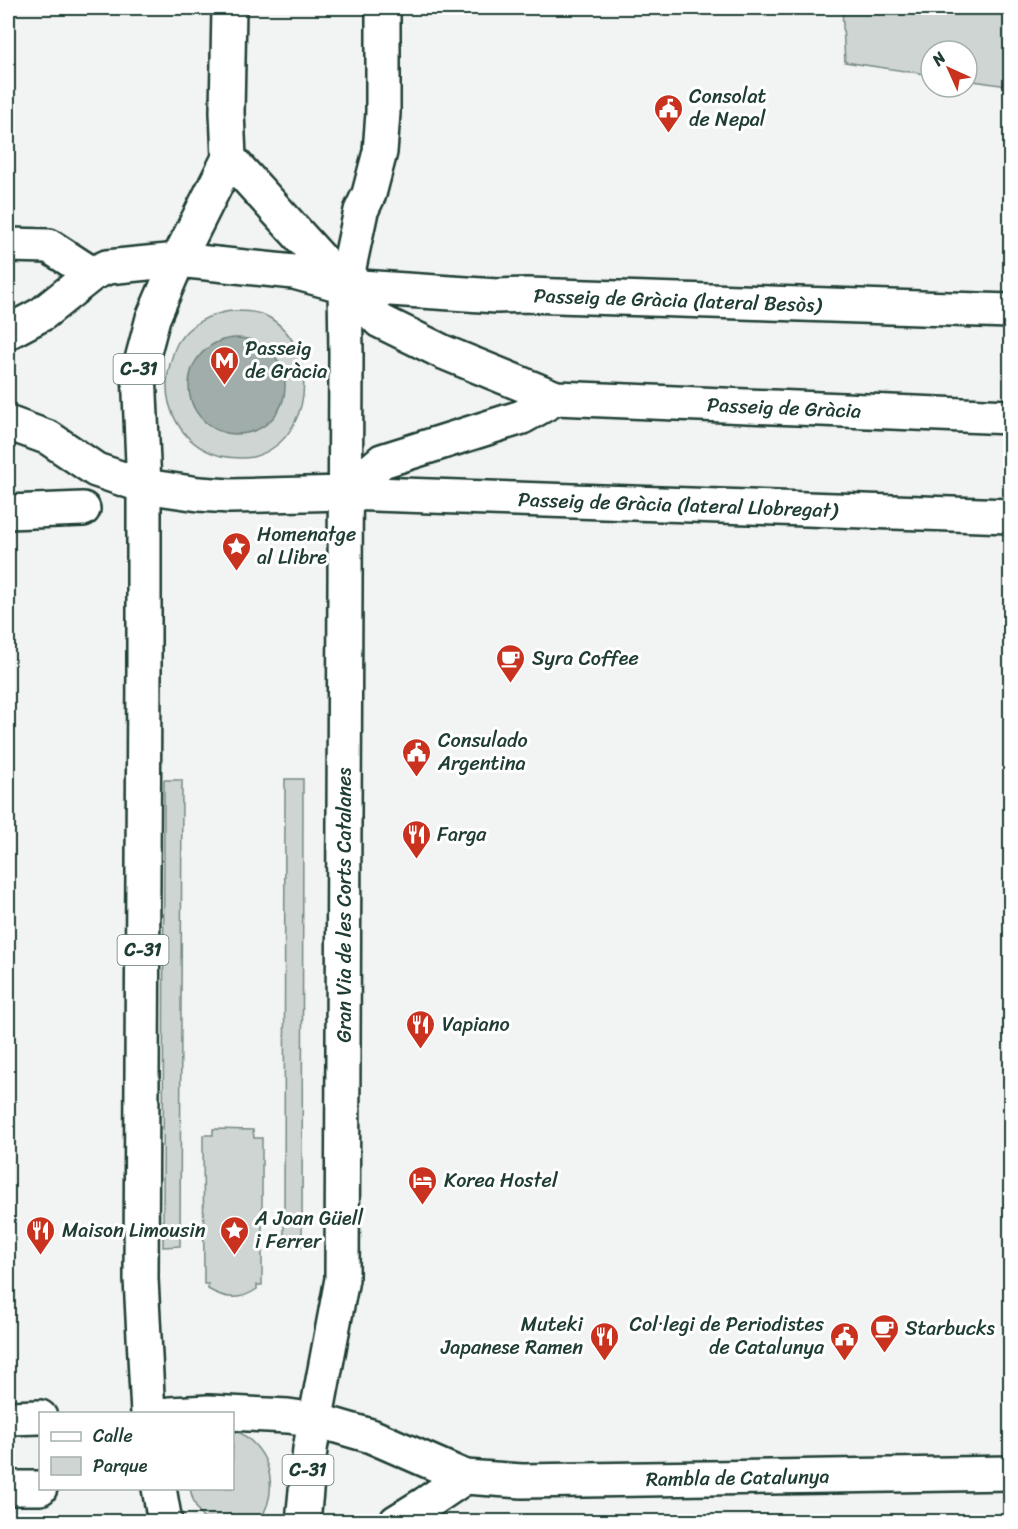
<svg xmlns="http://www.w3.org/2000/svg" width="1018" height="1529" font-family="Sriracha,sans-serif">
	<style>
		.green { fill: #ced5d3; stroke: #768984; stroke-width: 1.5 }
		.water { fill: #a1adaa; stroke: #6d807b; stroke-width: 1.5 }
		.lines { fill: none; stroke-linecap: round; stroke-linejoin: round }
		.minor-casing { stroke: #1f3d34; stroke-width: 38 }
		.major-casing { stroke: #1f3d34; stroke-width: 38 }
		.minor { stroke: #fff; stroke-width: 33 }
		.major { stroke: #fff; stroke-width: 33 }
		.labels { text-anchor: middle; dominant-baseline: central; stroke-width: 6; stroke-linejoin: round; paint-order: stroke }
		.shield { fill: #fff; stroke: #627771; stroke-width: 1.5 }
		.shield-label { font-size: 18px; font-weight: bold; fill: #1f3d34 }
		.poi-label { font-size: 20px; fill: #1f3d34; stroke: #fff; text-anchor: start }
		.street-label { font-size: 20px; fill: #1f3d34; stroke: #fff }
	</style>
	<rect width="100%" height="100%" fill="#f2f3f3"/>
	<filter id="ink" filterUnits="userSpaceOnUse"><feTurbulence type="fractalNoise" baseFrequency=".0167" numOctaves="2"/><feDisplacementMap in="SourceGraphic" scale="12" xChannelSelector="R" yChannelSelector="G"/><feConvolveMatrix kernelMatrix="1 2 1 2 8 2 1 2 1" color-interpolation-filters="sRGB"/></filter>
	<g filter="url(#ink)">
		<!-- green -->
		<path class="green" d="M842,8h168l-3,78 -40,-6v-29h-36v24l-86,-13z
			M231,311c13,0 28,0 39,7 35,22 42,71 24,106 -9,17 -23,28 -41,33 -11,2 -21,1 -32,-1 -41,-11 -62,-52 -51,-92 2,-7 4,-15 8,-22 11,-18 32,-28 53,-31z
			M285,779h18l-1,467h-18z
			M164,780h18l-2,466 -17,1z
			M213,1129l40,1 1,8h8v147h-5v4c-17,12 -32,10 -49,0v-5h-4l-1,-149h10z
			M233,1430c8,2 14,7 20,13 21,21 23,54 6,78h-54c-8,-10 -12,-19 -15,-32l42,-1z"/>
		<!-- water -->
		<path class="water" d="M189 386a48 48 0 1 1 96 0a48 48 0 1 1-96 0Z"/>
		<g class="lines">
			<defs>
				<g id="minor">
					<path d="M8,245l41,1 43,28"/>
					<path id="s1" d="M345,286l35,35 63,31 113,46 454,19"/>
					<path id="s2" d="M345,286l152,10 30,-1 483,16"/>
					<path d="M345,286l16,-75 8,-17 11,-42 3,-39v-105"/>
					<path d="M8,332l34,-18 50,-40 15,-7 71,-7"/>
					<path d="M8,423l41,15 47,32 48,16"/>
					<path id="s3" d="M345,493l665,23"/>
					<path d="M345,493l37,-32 140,-44 34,-19"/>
					<path d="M8,512l75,-3"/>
					<path id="s4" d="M170,1414l39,-2 79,4 28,4 55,16 94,41 57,4 488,-8"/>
					<path d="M8,1418l32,-1"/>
					<path d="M8,1488h32"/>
					<path d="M396,1522l29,-18 40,-27"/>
				</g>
				<path id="major" d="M229,158l116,128 1,68 -4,925 -32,170 -7,73
					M178,260l116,12 51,14
					M144,486l55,8 31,2 115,-3
					M148,1414l-7,-135 3,-612v-181l-5,-115 14,-53 25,-58 51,-102 -2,-46 2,-104
					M159,1488l6,34"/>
			</defs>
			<!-- minor casing -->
			<use href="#minor" class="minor-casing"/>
			<!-- major casing -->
			<use href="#major" class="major-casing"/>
			<!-- minor -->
			<use href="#minor" class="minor"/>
			<!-- major -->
			<use href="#major" class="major"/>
		</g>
	</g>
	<!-- icons -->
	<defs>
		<symbol id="civic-pin" viewBox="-11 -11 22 30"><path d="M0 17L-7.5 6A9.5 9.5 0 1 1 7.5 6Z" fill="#c8321e" stroke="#fff"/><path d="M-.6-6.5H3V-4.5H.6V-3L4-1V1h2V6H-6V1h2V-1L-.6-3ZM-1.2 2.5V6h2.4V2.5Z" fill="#fff"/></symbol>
		<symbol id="metro-pin" viewBox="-11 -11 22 30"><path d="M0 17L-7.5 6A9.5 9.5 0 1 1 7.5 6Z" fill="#c8321e" stroke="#fff"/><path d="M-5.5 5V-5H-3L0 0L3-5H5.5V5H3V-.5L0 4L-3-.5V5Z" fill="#fff"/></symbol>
		<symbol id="sight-pin" viewBox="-11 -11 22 30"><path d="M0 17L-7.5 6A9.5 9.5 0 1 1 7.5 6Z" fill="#c8321e" stroke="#fff"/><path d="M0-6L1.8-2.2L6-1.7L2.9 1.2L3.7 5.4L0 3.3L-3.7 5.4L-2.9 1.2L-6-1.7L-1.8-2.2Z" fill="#fff"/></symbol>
		<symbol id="cafe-pin" viewBox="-11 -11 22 30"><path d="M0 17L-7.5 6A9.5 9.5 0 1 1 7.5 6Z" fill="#c8321e" stroke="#fff"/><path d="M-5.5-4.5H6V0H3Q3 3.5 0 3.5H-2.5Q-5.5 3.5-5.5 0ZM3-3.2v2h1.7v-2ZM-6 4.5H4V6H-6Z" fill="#fff"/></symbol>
		<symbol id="restaurant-pin" viewBox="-11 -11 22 30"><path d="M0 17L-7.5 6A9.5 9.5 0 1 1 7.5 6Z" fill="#c8321e" stroke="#fff"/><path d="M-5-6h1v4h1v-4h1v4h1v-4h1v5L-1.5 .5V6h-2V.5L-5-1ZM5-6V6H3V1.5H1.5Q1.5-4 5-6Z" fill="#fff"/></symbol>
		<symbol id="hotel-pin" viewBox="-11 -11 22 30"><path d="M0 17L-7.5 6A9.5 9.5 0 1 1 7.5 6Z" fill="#c8321e" stroke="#fff"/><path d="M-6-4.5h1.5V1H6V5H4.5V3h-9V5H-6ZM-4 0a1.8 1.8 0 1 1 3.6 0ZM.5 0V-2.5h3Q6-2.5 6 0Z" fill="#fff"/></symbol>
	</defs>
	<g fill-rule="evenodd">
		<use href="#civic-pin" x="652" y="92" width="33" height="45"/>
		<use href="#metro-pin" x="208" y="344" width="33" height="45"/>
		<use href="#sight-pin" x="220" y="530" width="33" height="45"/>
		<use href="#cafe-pin" x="494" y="642" width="33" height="45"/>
		<use href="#civic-pin" x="400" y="736" width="33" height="45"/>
		<use href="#restaurant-pin" x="400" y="818" width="33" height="45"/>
		<use href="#restaurant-pin" x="404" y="1008" width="33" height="45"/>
		<use href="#hotel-pin" x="406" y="1164" width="33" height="45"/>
		<use href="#restaurant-pin" x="24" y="1214" width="33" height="45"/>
		<use href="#sight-pin" x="218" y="1214" width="33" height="45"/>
		<use href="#cafe-pin" x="868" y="1312" width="33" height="45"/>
		<use href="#restaurant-pin" x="588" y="1320" width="33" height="45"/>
		<use href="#civic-pin" x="828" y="1320" width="33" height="45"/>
	</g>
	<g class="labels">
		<!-- shield labels -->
		<g class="shield">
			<rect x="113.5" y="354" width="51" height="30" rx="4.5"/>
			<rect x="117.5" y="935" width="51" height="30" rx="4.5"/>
			<rect x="282.5" y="1455" width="51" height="30" rx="4.5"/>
		</g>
		<g class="shield-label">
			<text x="139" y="369">C-31</text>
			<text x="143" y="950">C-31</text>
			<text x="308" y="1470">C-31</text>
		</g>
		<!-- poi labels -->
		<g class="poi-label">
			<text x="689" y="96">Consolat<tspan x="689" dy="23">de Nepal</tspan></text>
			<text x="245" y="348">Passeig<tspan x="245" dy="23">de Gràcia</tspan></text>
			<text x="257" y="534">Homenatge<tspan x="257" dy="23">al Llibre</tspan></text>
			<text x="532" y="658">Syra Coffee</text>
			<text x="438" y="740">Consulado<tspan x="438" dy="23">Argentina</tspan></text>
			<text x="437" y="834">Farga</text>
			<text x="442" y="1024">Vapiano</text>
			<text x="444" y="1180">Korea Hostel</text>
			<text x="255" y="1218">A Joan Güell<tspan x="255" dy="23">i Ferrer</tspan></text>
			<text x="62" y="1230">Maison Limousin</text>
			<text x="583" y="1324" text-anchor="end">Muteki<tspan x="583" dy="23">Japanese Ramen</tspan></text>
			<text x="824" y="1324" text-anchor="end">Col·legi de Periodistes<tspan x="824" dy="23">de Catalunya</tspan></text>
			<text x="905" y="1328">Starbucks</text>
		</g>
		<!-- street labels -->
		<g class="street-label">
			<text stroke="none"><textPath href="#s2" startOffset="333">Passeig de Gràcia (lateral Besòs)</textPath></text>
			<text stroke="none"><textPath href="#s1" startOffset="470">Passeig de Gràcia</textPath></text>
			<text stroke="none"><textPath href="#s3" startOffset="333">Passeig de Gràcia (lateral Llobregat)</textPath></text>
			<text transform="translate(344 905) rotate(-90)">Gran Via de les Corts Catalanes</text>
			<text stroke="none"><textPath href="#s4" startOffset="579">Rambla de Catalunya</textPath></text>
		</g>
	</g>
	<!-- margin -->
	<rect width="1018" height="1529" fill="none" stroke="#fff" stroke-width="30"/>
	<rect x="15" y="15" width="988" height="1499" fill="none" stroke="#1f3d34" stroke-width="2" filter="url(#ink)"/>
	<!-- legend -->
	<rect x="39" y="1412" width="195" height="78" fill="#ffffff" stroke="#a5b1ae" stroke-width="1.5"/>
	<rect x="51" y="1432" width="30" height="9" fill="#ffffff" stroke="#a5b1ae" stroke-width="1.5"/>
	<text x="93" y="1442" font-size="18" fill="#1f3d34">Calle</text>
	<rect x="51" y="1457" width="30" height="18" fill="#ced5d3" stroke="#a5b1ae" stroke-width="1.5"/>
	<text x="93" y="1472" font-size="18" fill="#1f3d34">Parque</text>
	<!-- north arrow -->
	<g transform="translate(949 69) rotate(315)"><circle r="28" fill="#ffffff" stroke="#a5b1ae" stroke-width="1.5"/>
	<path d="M0-4.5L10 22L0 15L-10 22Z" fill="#c8321e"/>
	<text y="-9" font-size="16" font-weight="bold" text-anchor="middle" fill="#1f3d34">N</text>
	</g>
</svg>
